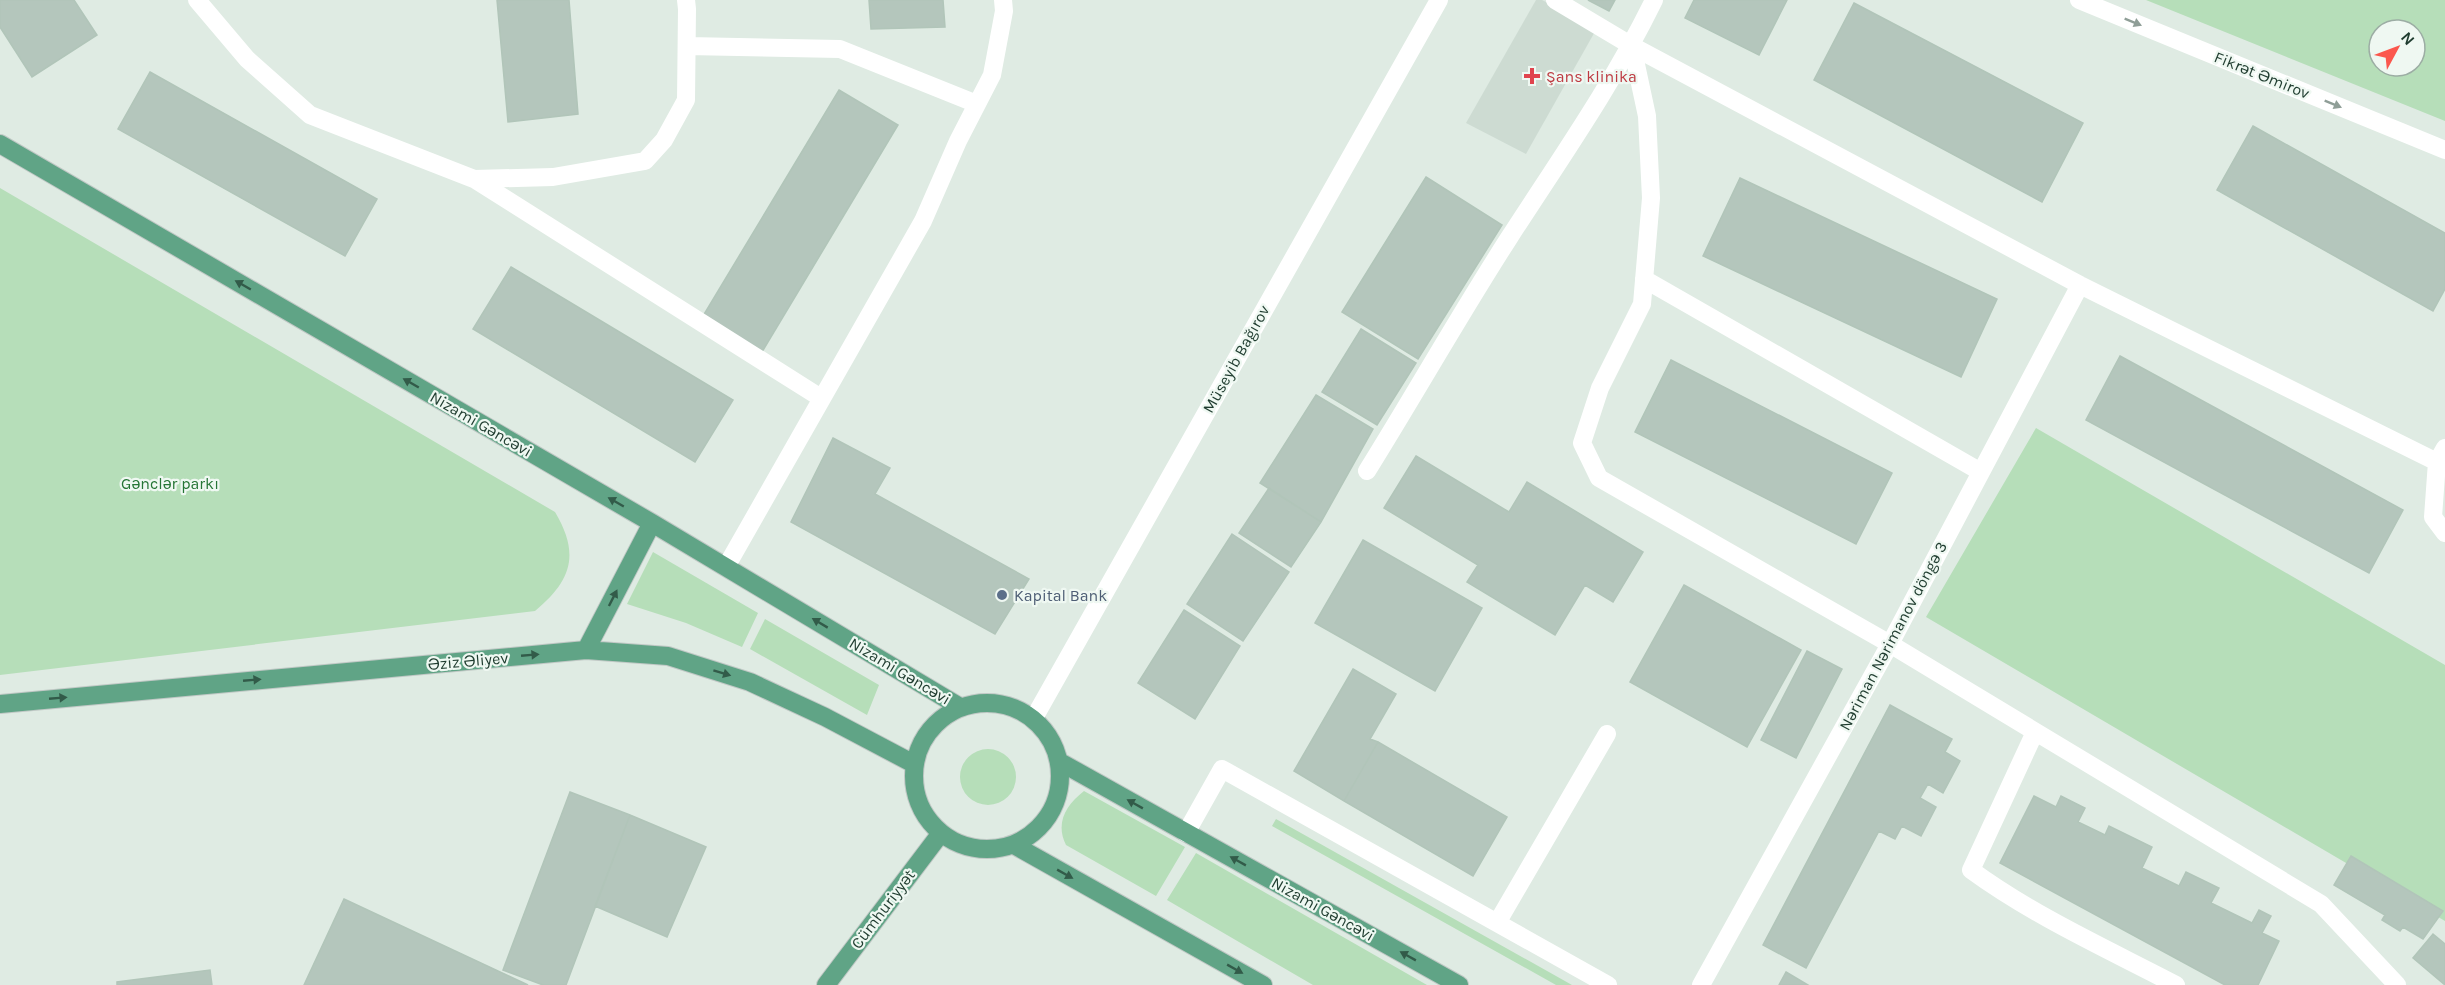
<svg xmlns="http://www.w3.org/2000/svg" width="2445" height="985" font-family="Karla,sans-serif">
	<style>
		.built { fill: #cddbd2 }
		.green { fill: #b6deb9; fill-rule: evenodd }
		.building { fill: #b4c6bc; stroke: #b1c5b9; stroke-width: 1.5 }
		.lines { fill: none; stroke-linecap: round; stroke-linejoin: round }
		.major-casing { stroke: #c0c8c5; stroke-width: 20 }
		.minor { stroke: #fff; stroke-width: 18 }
		.major { stroke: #60a486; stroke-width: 18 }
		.oneway { fill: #8f9e97 }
		.oneway2 { fill: #325b49 }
		.health-dot { fill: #e0444e; stroke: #eff8f2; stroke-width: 2 }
		.service-dot { fill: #5c6f8a; stroke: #eff8f2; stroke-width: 2 }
		.labels { text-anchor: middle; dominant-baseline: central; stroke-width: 4.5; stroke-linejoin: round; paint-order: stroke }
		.street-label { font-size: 16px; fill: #1f3c2f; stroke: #eff8f2 }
		.health-label { font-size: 16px; fill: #be3a42; stroke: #eff8f2; text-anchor: start }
		.park-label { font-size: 16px; fill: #267636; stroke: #eff8f2 }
		.service-label { font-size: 16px; fill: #4e5e75; stroke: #eff8f2; text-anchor: start }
	</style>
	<rect width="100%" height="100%" fill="#dfebe3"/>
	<!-- built -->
	<path class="built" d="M1536,0h6l55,28 -71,126 -60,-31z"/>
	<!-- green -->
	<path class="green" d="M2146,0h299v121zM2379,30h36v36h-36z
		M0,188l555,324c25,42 17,68 -20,99l-535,64z
		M2036,428l409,237v256l-519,-304z
		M653,552l105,61 -16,34 -56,-24 -59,-19z
		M765,619l114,66 -12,30 -117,-66z
		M960 777a28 28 0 1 1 56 0a28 28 0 1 1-56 0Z
		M1084,791l101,56 -29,49 -90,-51c-11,-22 0,-40 18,-54z
		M1276,819l296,166h-16l-284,-159z
		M1196,853l231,132h-114l-146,-85z"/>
	<!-- building -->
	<path class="building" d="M0,0h74l23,35 -65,42 -32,-50z
		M497,0h72l9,114 -70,8z
		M869,0h74l2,27 -74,2z
		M1588,0h27l-6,11z
		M1694,0h93l-28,55 -74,-37z
		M1854,3l229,120 -41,79 -228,-122z
		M150,72l227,127 -32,57 -227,-127z
		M839,90l59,35 -136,227 -59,-36z
		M2253,126l192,107v56l-12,22 -216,-121z
		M1426,177l76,48 -84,134 -76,-47z
		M1740,178l257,121 -36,78 -258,-121z
		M511,267l222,133 -38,62 -222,-133z
		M1361,329l55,34 -39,62 -55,-33z
		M2120,356l283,154 -34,63 -283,-153z
		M1671,360l221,113 -36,71 -221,-112z
		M1316,395l57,34 -52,93 -61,-39z
		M833,438l57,30 -15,26 154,85 -34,55 -204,-112z
		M1416,456l93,56 18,-30 116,70 -30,50 -28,-17 -30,50 -88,-53 11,-17 -94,-57z
		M1269,488l52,34 -30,45 -52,-34z
		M1232,534l57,38 -46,69 -56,-37z
		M1363,540l119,68 -47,83 -120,-68z
		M1684,585l117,65 -54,97 -117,-65z
		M1184,610l56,36 -45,73 -57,-36z
		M1807,651l35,18 -46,89 -35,-18z
		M1353,669l43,25 -26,45 8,3 -34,59 -50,-30z
		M1890,705l62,34 -7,13 15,9 -17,32 -15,-9 -8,14 16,9 -15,29 -19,-10 -7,13 -16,-8 -73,137 -43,-23z
		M1378,742l129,75 -34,59 -129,-75z
		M570,792l60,23 -64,170h-23l-40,-15z
		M2034,796l22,11 5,-11 24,12 -7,14 27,13 4,-9 43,21 -10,21 37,18 7,-14 33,16 -8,15 41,20 7,-13 12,6 -9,17 17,8 -21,44h-33l-225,-122z
		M630,815l76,32 -39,90 -72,-31z
		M2351,856l92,55 -20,28 -20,-12 -3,4 -18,-11 3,-5 -51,-30z
		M344,899l184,86h-224z
		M2433,934l12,10v41l-32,-27z
		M210,970l2,15h-95v-3z
		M1786,972l22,13h-29z"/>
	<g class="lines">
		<defs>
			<path id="major" d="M0,144l652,379 308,184
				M586,650l66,-127
				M914 776a73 73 0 1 1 146 0a73 73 0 1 1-146 0Z
				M0,704l586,-54 82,6 82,26 75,35 89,47
				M1060,762l399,223
				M1014,845l249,140
				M826,985l115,-152"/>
		</defs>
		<!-- major casing -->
		<use href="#major" class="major-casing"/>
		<!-- minor -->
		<path class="minor" d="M197,0l50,59 63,56 164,64 79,-2 92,-16 19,-21 22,-40 1,-91 -1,-9
			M1555,0l77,46 448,239 357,177 8,-14
			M2079,0l366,150
			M687,46l153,3 137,55
			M1632,46l15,70 4,82 -9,106 -42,84 -18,55 17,35 291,166 431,260 76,81
			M474,179l347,219
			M1644,279l337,193
			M2437,462l-4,55 12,16
			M1367,471c48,-77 93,-157 142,-233 51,-79 104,-154 145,-238
			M726,567l197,-346 35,-80 34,-66 12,-64 -1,-11
			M1034,718l405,-718
			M2035,732l-64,138c63,46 136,79 205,115
			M1186,833l36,-64 386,216
			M1497,923l110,-189
			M1701,985l189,-341 190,-359"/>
		<!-- major -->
		<use href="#major" class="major"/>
	</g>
	<!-- one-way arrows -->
	<defs><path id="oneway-solid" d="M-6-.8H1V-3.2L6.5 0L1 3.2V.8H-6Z" transform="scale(1.5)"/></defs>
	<g class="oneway">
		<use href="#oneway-solid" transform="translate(2133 22) rotate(22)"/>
		<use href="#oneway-solid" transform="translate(2333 104) rotate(22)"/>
	</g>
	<g class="oneway2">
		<use href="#oneway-solid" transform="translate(243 285) rotate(-150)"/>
		<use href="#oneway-solid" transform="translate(411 383) rotate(-150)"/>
		<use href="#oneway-solid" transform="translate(616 502) rotate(-150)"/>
		<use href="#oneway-solid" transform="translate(613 598) rotate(-63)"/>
		<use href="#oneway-solid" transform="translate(820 623) rotate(-149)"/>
		<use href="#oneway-solid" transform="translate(530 655) rotate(-5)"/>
		<use href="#oneway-solid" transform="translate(722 673) rotate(17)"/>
		<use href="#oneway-solid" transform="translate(252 680) rotate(-5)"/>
		<use href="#oneway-solid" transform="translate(58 698) rotate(-5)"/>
		<use href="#oneway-solid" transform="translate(1135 804) rotate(-151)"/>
		<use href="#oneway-solid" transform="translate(1238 861) rotate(-151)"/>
		<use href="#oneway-solid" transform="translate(1065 874) rotate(29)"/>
		<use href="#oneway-solid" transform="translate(1408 956) rotate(-151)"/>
		<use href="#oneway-solid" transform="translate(1235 969) rotate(29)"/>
	</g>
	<!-- markers -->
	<path class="health-dot" d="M1529 67h6v6h6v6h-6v6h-6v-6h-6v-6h6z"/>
	<circle class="service-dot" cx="1002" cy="595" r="6"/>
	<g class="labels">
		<!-- street labels -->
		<g class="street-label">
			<text transform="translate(2262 75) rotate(22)">Fikrət Əmirov</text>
			<text transform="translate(1236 359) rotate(-61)">Müseyib Bağırov</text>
			<text transform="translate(481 424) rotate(30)">Nizami Gəncəvi</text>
			<text transform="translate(1893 636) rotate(-62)">Nəriman Nərimanov döngə 3</text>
			<text transform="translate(468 661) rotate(-5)">Əziz Əliyev</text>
			<text transform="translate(900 671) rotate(31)">Nizami Gəncəvi</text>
			<text transform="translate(883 909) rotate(-53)">Cümhuriyyət</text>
			<text transform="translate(1323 909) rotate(29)">Nizami Gəncəvi</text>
		</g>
		<!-- health labels -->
		<g class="health-label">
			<text x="1546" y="76">Şans klinika</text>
		</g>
		<!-- park labels -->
		<g class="park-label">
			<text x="170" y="483">Gənclər parkı</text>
		</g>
		<!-- service labels -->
		<g class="service-label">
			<text x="1014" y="595">Kapital Bank</text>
		</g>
	</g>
	<!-- north arrow -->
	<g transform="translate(2397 48) rotate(49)"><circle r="28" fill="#eff8f2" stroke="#9cada4" stroke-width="1.5"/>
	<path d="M0-4.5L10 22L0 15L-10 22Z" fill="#fb574d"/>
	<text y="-9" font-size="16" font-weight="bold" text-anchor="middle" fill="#1f3c2f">N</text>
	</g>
</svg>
